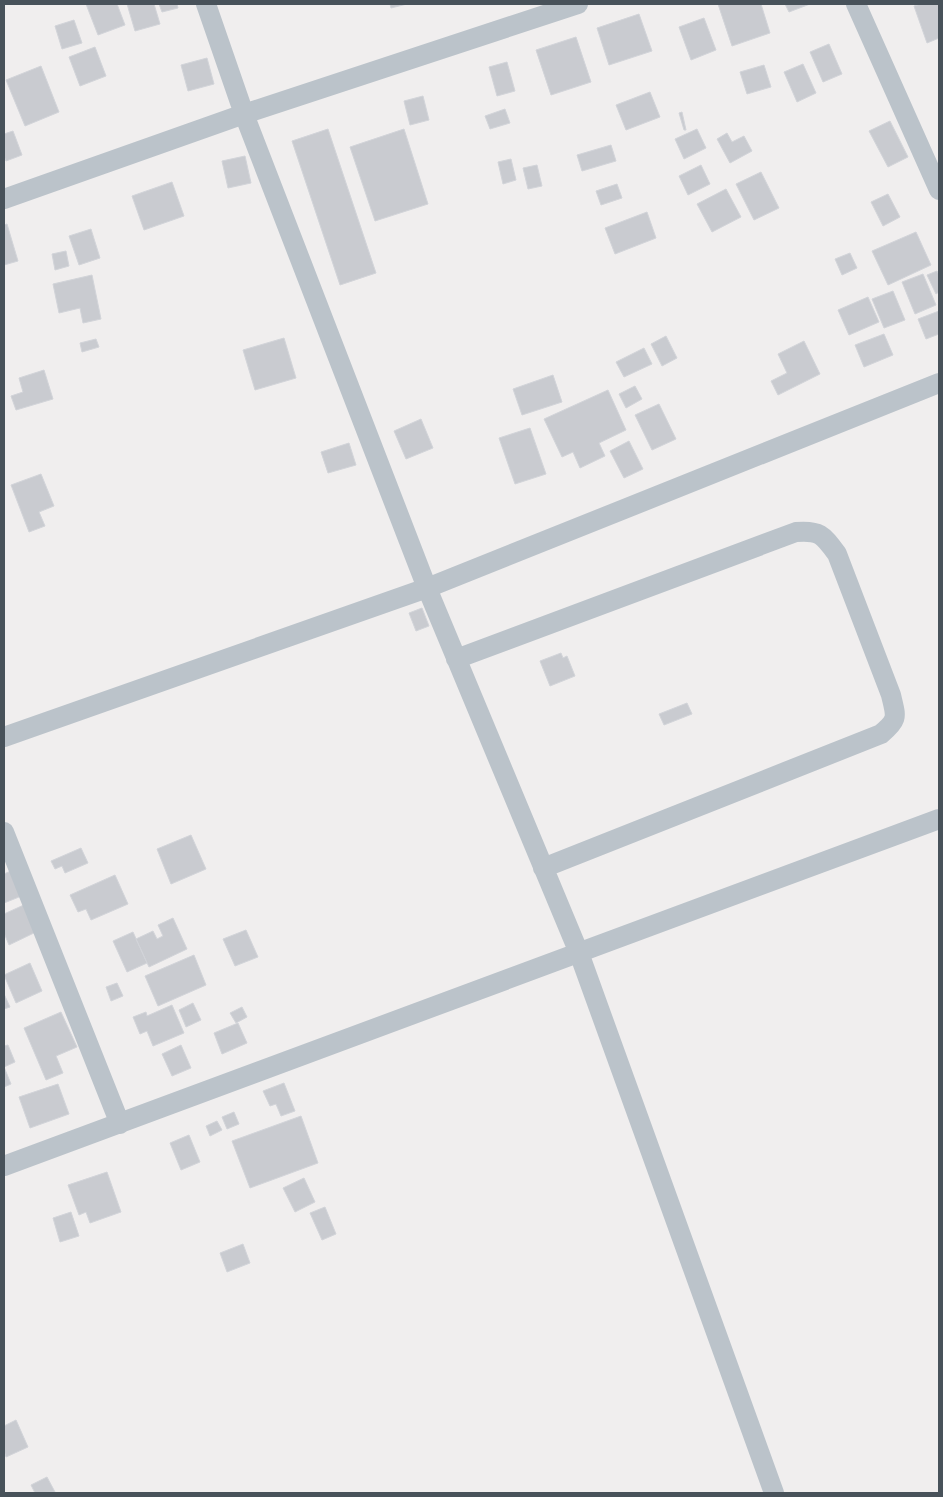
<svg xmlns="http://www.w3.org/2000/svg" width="943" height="1497" font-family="'Fira Sans',sans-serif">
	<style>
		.building { fill: #c9cbd0; stroke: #d2d4d9 }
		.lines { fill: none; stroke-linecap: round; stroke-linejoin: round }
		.street { stroke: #bbc3ca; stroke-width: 20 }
	</style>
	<rect width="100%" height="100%" fill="#f0eeee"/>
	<!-- building -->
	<path class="building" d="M86,4h31l8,21 -27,10z
		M127,4h27l6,20 -25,7z
		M159,4h18l1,4 -16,4z
		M390,4h17l-16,4z
		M718,4h43l9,29 -38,13z
		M785,4h25l-21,8z
		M921,4h18v34l-12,5 -13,-37z
		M639,14l13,37 -43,14 -12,-37z
		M704,18l12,32 -25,10 -12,-33z
		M74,20l8,23 -20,6 -7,-23z
		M576,37l15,45 -40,13 -15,-45z
		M829,44l13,30 -19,8 -13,-30z
		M95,47l11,29 -26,10 -11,-29z
		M207,58l7,26 -26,7 -7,-26z
		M507,62l8,29 -18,5 -8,-29z
		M803,64l13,29 -19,9 -13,-30z
		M764,65l7,22 -24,7 -7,-22z
		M41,66l18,46 -34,14 -19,-46z
		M650,92l10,25 -34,13 -10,-25z
		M423,96l6,24 -19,5 -6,-24z
		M505,109l5,14 -20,6 -5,-13z
		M682,112l4,18h-2l-5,-17z
		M890,121l18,36 -20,10 -19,-36z
		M328,129l48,144 -36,12 -48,-144z
		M404,129l24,75 -53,17 -25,-74z
		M697,129l9,19 -22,11 -9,-20z
		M13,131l9,24 -16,6 -2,-5v-22z
		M727,133l5,9 12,-6 8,15 -22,12 -13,-24z
		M611,145l5,16 -34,10 -5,-16z
		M245,156l6,27 -23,5 -6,-27z
		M511,159l5,21 -13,4 -5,-22z
		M537,165l5,21 -14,3 -5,-21z
		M701,165l9,19 -22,11 -9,-19z
		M761,172l18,36 -25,12 -18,-36z
		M172,182l12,34 -40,14 -12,-34z
		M617,184l5,14 -21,7 -5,-14z
		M726,189l15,28 -29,15 -15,-28z
		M888,194l12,23 -17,9 -12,-24z
		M647,212l9,26 -41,16 -10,-26z
		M7,224l11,37 -14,4v-40z
		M91,229l9,29 -21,7 -10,-29z
		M916,232l15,33 -43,20 -16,-34z
		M66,251l3,15 -14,4 -3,-16z
		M850,253l7,15 -15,7 -7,-16z
		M937,271l2,4v17l-3,2 -9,-19z
		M923,274l13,31 -21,9 -13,-32z
		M92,275l9,44 -18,4 -3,-15 -21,5 -6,-29z
		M893,291l12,29 -21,8 -12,-29z
		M868,297l11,25 -30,13 -11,-25z
		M939,311v23l-13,5 -8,-20z
		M884,334l9,21 -29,12 -9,-22z
		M666,336l11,22 -15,8 -11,-22z
		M284,338l12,40 -41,12 -12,-40z
		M96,339l3,8 -17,5 -2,-9z
		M804,341l16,33 -42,21 -7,-14 16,-8 -9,-19z
		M644,348l8,16 -28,13 -8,-15z
		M44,370l9,29 -37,11 -5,-14 12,-4 -4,-14z
		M553,375l9,27 -40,13 -9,-26z
		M635,386l7,13 -16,9 -7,-14z
		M608,390l18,40 -27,13 6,13 -25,12 -7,-16 -11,5 -18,-38z
		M659,404l17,35 -24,11 -17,-35z
		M421,419l12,29 -27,11 -12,-28z
		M530,428l16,46 -31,10 -16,-46z
		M629,441l14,28 -19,9 -14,-27z
		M349,443l7,22 -28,8 -7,-21z
		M41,474l13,32 -15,6 6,14 -16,6 -18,-47z
		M422,608l7,18 -13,5 -7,-18z
		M561,653l2,5 4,-2 8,20 -25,10 -10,-25z
		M687,703l5,11 -28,11 -5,-11z
		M191,835l15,34 -35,15 -14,-35z
		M81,848l7,15 -23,10 -3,-7 -7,3 -4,-8z
		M13,870l11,25 -20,8v-29z
		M115,875l13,29 -37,16 -5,-11 -8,3 -8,-17z
		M26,904l12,27 -29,14 -5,-12v-19z
		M173,918l14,31 -38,18 -13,-28 17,-8 4,8 6,-3 -5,-11z
		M246,930l12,27 -23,9 -12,-27z
		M133,932l14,31 -20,9 -14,-31z
		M194,955l12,30 -48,21 -13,-30z
		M30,963l12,28 -26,12 -12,-28z
		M117,983l6,13 -12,5 -5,-14z
		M4,994l6,13 -6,2z
		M193,1003l8,17 -15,7 -7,-17z
		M172,1005l12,28 -31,13 -6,-15 -7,3 -7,-17 13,-5 1,4z
		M242,1007l5,10 -11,6 -6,-10z
		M61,1012l16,35 -21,9 7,17 -17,7 -22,-52z
		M238,1023l9,20 -25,11 -8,-21z
		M8,1045l7,17 -11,5 7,17 -7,3v-41z
		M181,1045l10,23 -19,8 -10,-22z
		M284,1083l11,28 -14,5 -5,-12 -6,2 -7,-15z
		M58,1084l11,30 -39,14 -11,-31z
		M234,1112l5,12 -12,5 -5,-12z
		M301,1116l17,47 -68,25 -18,-47z
		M217,1121l5,9 -12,6 -4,-10z
		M189,1135l11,27 -19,8 -11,-27z
		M107,1172l14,40 -31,11 -4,-11 -7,3 -11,-30z
		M304,1178l11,24 -20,10 -12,-24z
		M325,1207l11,27 -14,6 -12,-27z
		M71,1212l8,24 -19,6 -7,-24z
		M243,1244l7,19 -23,9 -7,-19z
		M16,1420l12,27 -22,10 -2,-7v-24z
		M47,1477l8,15 -20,1 -4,-8z"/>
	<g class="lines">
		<!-- street -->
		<path class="street" d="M206,4l38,110 183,474 152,365 195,540
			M856,4l83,186
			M4,199l240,-85 334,-110
			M456,659l340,-127c24,-2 27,3 41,22l54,141c5,22 8,24 -10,39l-338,134
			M4,737l423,-149 512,-205
			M4,832l116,292
			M4,1166l935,-347"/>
	</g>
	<!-- border -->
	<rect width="943" height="1497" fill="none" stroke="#48525a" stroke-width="10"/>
</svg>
